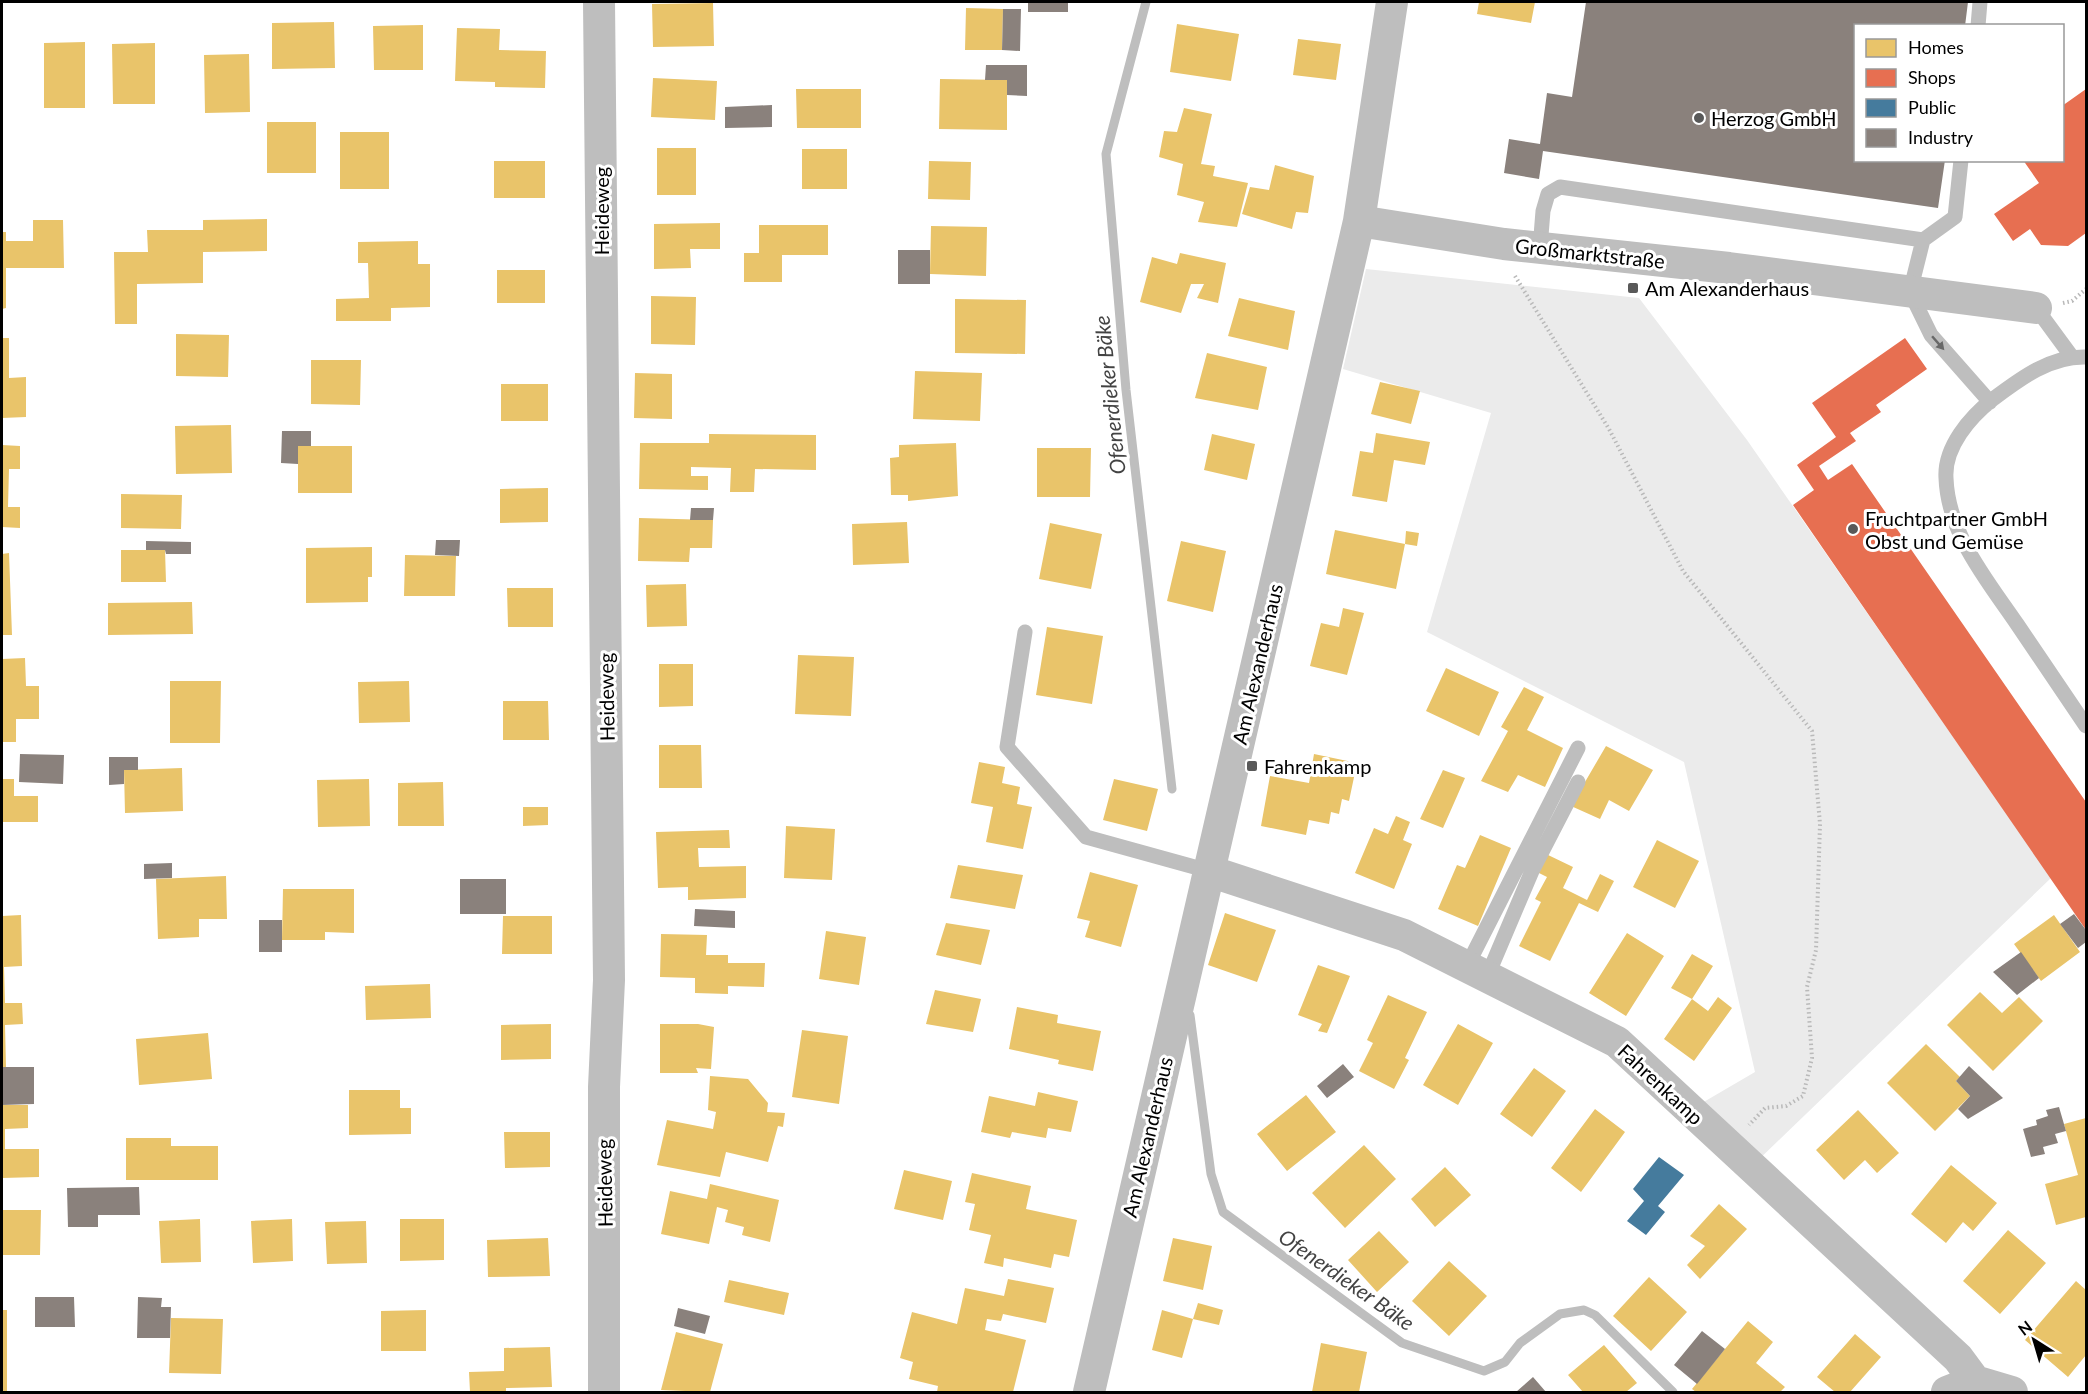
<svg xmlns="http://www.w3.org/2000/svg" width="2088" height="1394" font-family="Lato,sans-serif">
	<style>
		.green { fill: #ebebeb }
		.homes { fill: #e9c46a }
		.shops { fill: #e76f51 }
		.public { fill: #457b9d }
		.industry { fill: #8a817c }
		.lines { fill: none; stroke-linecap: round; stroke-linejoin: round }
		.stream { stroke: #bebebe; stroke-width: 9 }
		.path { stroke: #b9b9b9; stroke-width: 4; stroke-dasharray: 1.5 3; stroke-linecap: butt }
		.service { stroke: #bebebe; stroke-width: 15 }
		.minor { stroke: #bebebe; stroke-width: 32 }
		.oneway { fill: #686868 }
		.poi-dot { fill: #595959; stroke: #fff; stroke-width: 2 }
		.labels { text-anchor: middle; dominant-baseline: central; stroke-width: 6; stroke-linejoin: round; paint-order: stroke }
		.poi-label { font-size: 20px; fill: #000; stroke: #fff; text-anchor: start }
		.street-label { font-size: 20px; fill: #000; stroke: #fff }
		.water-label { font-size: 21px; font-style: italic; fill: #434343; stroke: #fff }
	</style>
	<rect width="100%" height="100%" fill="#fff"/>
	<!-- green -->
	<path class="green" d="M1366,269l273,29 108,142 304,438 -300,289 -61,-57 65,-38 -71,-310 -257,-130 64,-219 -148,-44z"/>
	<!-- homes -->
	<path class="homes" d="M1479,2h56l-4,21 -54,-9z
		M713,3l1,43 -61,1 -1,-43z
		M966,8l37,1 -1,41h-37z
		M334,22l1,46 -63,1v-46z
		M1177,24l62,10 -8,47 -61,-9z
		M423,25v45h-49l-1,-44z
		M457,28l43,1 -1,21 47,1 -1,37 -50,-1v-5l-40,-1z
		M1298,39l43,5 -5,36 -43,-5z
		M85,42v66h-41v-65z
		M155,43v61h-42l-1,-60z
		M249,54l1,58 -45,1 -1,-58z
		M653,78l64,3 -2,39 -64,-3z
		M940,79l67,1v50l-68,-1z
		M796,89h65v39h-64z
		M1184,108l28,6 -11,50 14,2 -2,10 35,7 -11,44 -39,-5 6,-20 -27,-7 6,-31 -24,-7 5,-26 13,1z
		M267,122h49v51h-49z
		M340,132h49v57h-49z
		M657,148h39v47h-39z
		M802,149h45v40h-45z
		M494,161h51v37h-51z
		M929,161l42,1 -1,38 -42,-1z
		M1275,165l39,11 -6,37 -12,-1 -4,17 -50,-15 8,-27 19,3z
		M267,219v32l-64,1v31l-66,1v40h-22l-1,-72h34l-1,-22h56v-10z
		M33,220h30l1,48h-58v40l-4,1v-77h4v9h27z
		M720,223v26h-30l1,19 -37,1v-45z
		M759,225h69v30h-46v27h-38v-29h15z
		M931,226l56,1 -1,49 -56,-2z
		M418,241v23h12v43l-39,1v13h-55v-22l33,-1 -1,-35h-10v-21z
		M1180,253l46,10 -8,40 -21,-5 7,-14h-13l-10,29 -41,-11 12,-45 25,7z
		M497,270h48v33h-48z
		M651,296l45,1 -1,48 -44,-1z
		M1239,298l56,13 -7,39 -60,-14z
		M955,299l71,1 -1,54 -70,-1z
		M176,334l53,1 -1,42 -52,-1z
		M2,338h7v40l17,-1v40l-24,1z
		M1207,353l60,14 -9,43 -63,-12z
		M311,360h50l-1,45 -49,-1z
		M915,371l67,2 -2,48 -67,-2z
		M635,373l37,1v45l-38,-1z
		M1380,382l40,9 -9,33 -40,-10z
		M501,384h47v37h-47z
		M231,425l1,48 -56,1 -1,-48z
		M1376,433l54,9 -5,23 -31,-5 -7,42 -35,-6 8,-45 13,2z
		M709,434l107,1v35l-61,-1 -1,23h-24l1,-24 -40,-1v9h17v14l-69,-1 1,-46h69z
		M1212,434l43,10 -8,36 -43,-10z
		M956,443l2,53 -50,5v-6h-17l-1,-37 9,-1v-12z
		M2,445l18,1v23h-11l-1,38h12v21l-18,-1z
		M298,446h54v47h-54z
		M1037,448h54l-1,49h-53z
		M548,488v34l-48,1v-34z
		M121,494l61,1 -1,34 -60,-1z
		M639,518l74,2 -1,28h-22l-1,14 -51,-1z
		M907,522l2,41 -56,2 -1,-41z
		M1050,523l52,11 -11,55 -52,-10z
		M1335,530l70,14 -9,45 -70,-15z
		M1406,531l13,2 -2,13 -12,-2z
		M1181,541l45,10 -13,61 -46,-11z
		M372,547v30h-4v25l-62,1v-55z
		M121,550h44l1,32h-45z
		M9,553l3,82h-10v-81z
		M405,555l51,1 -1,40h-51z
		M686,584l1,42 -40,1 -1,-42z
		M507,588h46v39h-45z
		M192,602l1,32 -85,1v-32z
		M1343,608l21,5 -17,62 -37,-9 11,-43 18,4z
		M1047,627l56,9 -11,68 -56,-9z
		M798,655l56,2 -3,59 -56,-2z
		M25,658l1,28h13v33h-23v23h-14v-83z
		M659,664h34v42l-34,1z
		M1446,668l53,24 -20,44 -53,-25z
		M170,681h51l-1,62h-50z
		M409,681l1,41 -51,1 -1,-41z
		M1524,687l20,10 -17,33 36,18 -18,39 -27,-12 -10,17 -27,-11 27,-50 -7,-4z
		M503,701h45l1,39h-46z
		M659,745h42l1,43h-43z
		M1606,746l47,24 -24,41 -20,-11 -9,19 -29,-13z
		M1314,754l43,9 -8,38 -7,-2 -3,15 -8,-2 -2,12 -20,-4 -3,15 -45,-9 9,-50 39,7z
		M979,762l26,5 -3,16 18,4 -3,17 15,3 -9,42 -37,-7 7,-35 -22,-4z
		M182,768l1,43 -58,2 -1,-43z
		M1443,770l22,8 -22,50 -23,-9z
		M2,779h12v17h24v26h-36z
		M369,779l1,47 -52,1 -1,-47z
		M1114,779l44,10 -11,42 -44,-11z
		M443,782l1,44h-46v-43z
		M523,807h25v18l-25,1z
		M1396,816l14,6 -7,18 9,4 -18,45 -39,-16 19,-45 14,6z
		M786,826l49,3 -3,51 -48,-2z
		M729,830l1,18h-32l1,19 47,-1v32l-58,2v-13l-30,1 -2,-56z
		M1480,835l31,13 -33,78 -40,-17 19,-44 8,3z
		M1657,840l42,21 -24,47 -42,-21z
		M1546,854l27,13 -10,21 24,12 13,-26 14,7 -16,31 -19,-9 -29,58 -31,-15 22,-44 -6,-3 12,-22 -10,-5z
		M958,865l65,10 -8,34 -65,-11z
		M1090,872l48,13 -17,62 -36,-10 5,-16 -13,-3z
		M226,876l1,43h-28v18l-41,2 -2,-60z
		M283,889h71v44l-29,-1v8h-43z
		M1225,913l51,17 -19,52 -49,-17z
		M21,915l1,51 -18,1 1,36h17l1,21 -18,1 1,42h-4v-151z
		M2054,915l26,37 -39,29 -27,-37z
		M503,916h49v38h-50z
		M946,923l44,7 -9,35 -45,-10z
		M826,931l40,6 -7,48 -40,-6z
		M1627,933l37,23 -38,60 -37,-23z
		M661,934l46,1 -1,20h22v8h37l-1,24 -36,-1v8l-33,-1v-15l-35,-1z
		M1692,954l21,12 -21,33 -21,-11z
		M1318,965l32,11 -23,57 -9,-2 4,-7 -24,-9z
		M430,984l1,34 -65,2 -1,-34z
		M935,990l46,9 -8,33 -47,-8z
		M1980,992l22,21 17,-16 24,24 -50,50 -46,-46z
		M1388,995l39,17 -22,46 4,2 -15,29 -35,-18 14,-28 -6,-3z
		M1718,997l14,11 -38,53 -30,-22 28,-40 16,12z
		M1017,1007l41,8 -1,8 44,8 -8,40 -35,-7 1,-4 -50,-11z
		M551,1024v35l-50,1v-35z
		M660,1024h38l16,3 -3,42 -15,-1 2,5h-38z
		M1458,1024l35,19 -35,62 -35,-20z
		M802,1030l46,6 -9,68 -47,-7z
		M208,1033l4,46 -73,6 -3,-46z
		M1926,1044l34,33 -4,4 14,15 -35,35 -48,-48z
		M1534,1068l32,23 -34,46 -32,-23z
		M710,1076l38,3 20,24 -1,9 18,1 -2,14 -5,-1 -10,36 -42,-10 -6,25 -63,-12 10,-45 46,9 3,-17 -8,-2z
		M349,1090h51v18h11v26l-62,1z
		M1038,1092l40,9 -7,31 -23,-4 -2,10 -34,-6 -2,6 -29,-6 8,-36 46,10z
		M1306,1095l30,37 -49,39 -30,-37z
		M2,1105h26v23l-23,1v20h34v28l-37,1z
		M1595,1109l30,23 -44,60 -30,-24z
		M1858,1110l41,43 -22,20 -12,-13 -21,20 -28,-30z
		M2086,1118v99l-30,8 -11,-41 33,-9 -14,-51z
		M504,1132h46v35l-45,1z
		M126,1138h45v8h47v34h-92z
		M1364,1145l32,34 -51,49 -33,-35z
		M1951,1165l46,38 -24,28 -10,-9 -17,21 -35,-29z
		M1445,1167l26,28 -36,32 -24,-28z
		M904,1170l48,11 -9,39 -49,-11z
		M972,1173l59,13 -5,23 51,11 -8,37 -15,-3 -3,14 -47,-10 -1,9 -19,-4 7,-28 -22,-5 6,-26 -10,-2z
		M710,1184l69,16 -9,42 -28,-7 2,-8 -19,-5 3,-12 -11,-3 -8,37 -48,-10 9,-43 37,8z
		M1719,1204l28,25 -47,50 -13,-14 18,-19 -15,-10z
		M2,1210h39l-1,45h-38z
		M200,1219l1,43 -40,1 -2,-42z
		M292,1219l1,42 -40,2 -2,-42z
		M400,1219h44v41l-44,1z
		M366,1221l1,42 -40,1 -2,-42z
		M2008,1230l38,33 -46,51 -37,-33z
		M1379,1231l30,31 -32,30 -29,-32z
		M548,1238l2,38 -62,1 -1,-37z
		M1173,1238l39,8 -9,44 -40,-9z
		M1449,1261l38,35 -38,40 -37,-35z
		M1649,1277l38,35 -36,39 -38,-35z
		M1008,1279l46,9 -8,35 -43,-9 -2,7 -14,-2 -2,11 41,10 -13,52h-76l1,-6 -29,-7 4,-17 -13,-4 12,-46 45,12 8,-36 39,8z
		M729,1280l60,13 -5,22 -60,-13z
		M2076,1281l10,9v65l-18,22 -43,-37z
		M1198,1303l25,7 -4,15 -26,-6z
		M2,1310h5v81h-5z
		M426,1310v41h-45v-40z
		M1162,1310l31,9 -11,39 -30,-8z
		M171,1318l52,1 -2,55 -52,-1z
		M1748,1321l25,21 -17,21 29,24 -5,5h-84l-4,-3z
		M676,1332l47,12 -13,48 -49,-2z
		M1855,1334l26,23 -31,35h-15l-18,-15z
		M1321,1343l46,9 -8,40h-47z
		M1604,1345l33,38 -11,9h-43l-15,-17z
		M550,1347l2,40 -46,1v4h-36l-1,-20 35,-1v-23z"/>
	<!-- shops -->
	<path class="shops" d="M2086,89v144l-18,13 -27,-1 -11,-16 -17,12 -19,-27 45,-31 -16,-23h39v-54z
		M1905,338l22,31 -51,36 5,7 -31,21 6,8 -37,25 9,14 24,-16 234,338v128l-293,-425 21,-15 -17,-25 39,-28 -24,-34z"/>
	<!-- public -->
	<path class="public" d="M1659,1157l25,18 -26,31 7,6 -19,23 -19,-14 17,-20 -11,-12z"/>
	<!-- industry -->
	<path class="industry" d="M1028,2h40v10h-40z
		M1586,2h382l-3,24h-109v134h89l-7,48 -395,-57 -4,28 -35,-6 5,-34 31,5 7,-51 25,4z
		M1003,9h18l-1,42 -18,-1z
		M986,65h41v31l-20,-1v-15h-22z
		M772,105v22l-47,1v-21z
		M898,250h32v34h-32z
		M282,431h29v15h-13v18l-17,-1z
		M691,508h23l-1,12h-23z
		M436,540h24l-1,16 -24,-1z
		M146,541l45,1v12h-25l-1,-4h-19z
		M20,754l44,1 -1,29 -44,-2z
		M109,757h29v13h-14v14l-15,1z
		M172,863v15l-28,1v-15z
		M460,879h46v35h-46z
		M695,909l40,2v17l-41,-2z
		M2074,914l12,16v12l-8,6 -18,-24z
		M259,920h23v32h-23z
		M2021,952l18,26 -22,17 -24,-23z
		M1343,1064l11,13 -27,21 -10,-12z
		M1969,1066l34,32 -35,21 -10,-10 12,-13 -14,-15z
		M2,1067h32v37l-32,1z
		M2059,1107l7,24 -11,3 3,9 -15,4 2,7 -14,3 -8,-28 14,-4 -1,-5 12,-4 -2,-6z
		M139,1187l1,28h-42v12h-30l-1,-39z
		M35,1297h39l1,30h-40z
		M138,1297l24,1 -1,9h10l-1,31h-33z
		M678,1308l32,8 -5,18 -31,-8z
		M1702,1331l23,18 -28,35 -23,-19z
		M1533,1377l13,15h-30z"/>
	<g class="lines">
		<!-- stream -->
		<path class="stream" d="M1146,2l-40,152 20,236 46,399
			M1190,1015l21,159 12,38 179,131 82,28 21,-9 15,-19 40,-29 24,-4 11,5 78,77"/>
		<!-- path -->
		<path class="path" d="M1515,276l94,153 74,142 129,160 8,93 -4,126 -9,37 5,71 -9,38 -17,10 -21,2 -16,17
			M2063,303l9,-2 14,-12"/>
		<!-- service -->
		<path class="service" d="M1978,26l2,-24
			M1923,240l-13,52 21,43 59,67
			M1540,248l3,-37 5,-17 12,-7 363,53 32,-23 6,-57
			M2036,308l36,49
			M2086,357c-36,-1 -65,21 -93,42 -23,18 -49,48 -47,79 2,56 41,102 71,146 23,34 46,68 69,102
			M1025,632l-18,115 79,90 123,34
			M1467,966l111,-218
			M1487,977l45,-106 46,-89"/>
		<!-- minor -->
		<path class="minor" d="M599,2l10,978 -5,107v305
			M1359,221l145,23 225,24 307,40
			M1209,871l195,64 213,107 341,316 17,23
			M1975,1381l37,11
			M1089,1392l270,-1171 33,-219
			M1947,1392l28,-11"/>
	</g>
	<!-- one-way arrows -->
	<defs><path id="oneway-solid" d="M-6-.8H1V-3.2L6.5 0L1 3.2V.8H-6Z" transform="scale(1.5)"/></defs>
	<use class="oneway" href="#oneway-solid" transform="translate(1938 343) rotate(49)"/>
	<!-- markers -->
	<g class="poi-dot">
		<circle cx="1699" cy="118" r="6"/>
		<rect x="1627" y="282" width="12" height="12" rx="3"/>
		<circle cx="1853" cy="529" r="6"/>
		<rect x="1246" y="760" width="12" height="12" rx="3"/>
	</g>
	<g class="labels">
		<!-- poi labels -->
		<g class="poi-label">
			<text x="1711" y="118">Herzog GmbH</text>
			<text x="1645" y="288">Am Alexanderhaus</text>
			<text x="1865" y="518">Fruchtpartner GmbH<tspan x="1865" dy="23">Obst und Gemüse</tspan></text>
			<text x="1264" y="766">Fahrenkamp</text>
		</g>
		<!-- street labels -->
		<g class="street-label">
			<text transform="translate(601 211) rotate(-90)">Heideweg</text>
			<text transform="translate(1590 253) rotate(6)">Großmarktstraße</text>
			<text transform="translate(1257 664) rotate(-77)">Am Alexanderhaus</text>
			<text transform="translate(606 697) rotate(-91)">Heideweg</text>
			<text transform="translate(1661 1084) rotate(43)">Fahrenkamp</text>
			<text transform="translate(1147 1137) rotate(-77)">Am Alexanderhaus</text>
			<text transform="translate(604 1183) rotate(-91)">Heideweg</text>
		</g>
		<!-- water labels -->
		<g class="water-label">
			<text transform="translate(1109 395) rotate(-96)">Ofenerdieker Bäke</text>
			<text transform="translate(1347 1279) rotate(35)">Ofenerdieker Bäke</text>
		</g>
	</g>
	<!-- border -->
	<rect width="2088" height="1394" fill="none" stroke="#000000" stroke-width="6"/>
	<!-- legend -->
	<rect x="1854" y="24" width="210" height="138" fill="#ffffff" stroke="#999999" stroke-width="1.5"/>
	<rect x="1866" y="39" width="30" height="18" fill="#e9c46a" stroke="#999999" stroke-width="1.5"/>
	<text x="1908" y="54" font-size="18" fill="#000000">Homes</text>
	<rect x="1866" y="69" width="30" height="18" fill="#e76f51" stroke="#999999" stroke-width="1.5"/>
	<text x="1908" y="84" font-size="18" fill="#000000">Shops</text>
	<rect x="1866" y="99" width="30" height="18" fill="#457b9d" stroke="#999999" stroke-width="1.5"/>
	<text x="1908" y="114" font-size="18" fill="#000000">Public</text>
	<rect x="1866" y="129" width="30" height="18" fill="#8a817c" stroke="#999999" stroke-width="1.5"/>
	<text x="1908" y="144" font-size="18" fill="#000000">Industry</text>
	<!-- north arrow -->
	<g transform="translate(2034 1340) rotate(323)" stroke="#ffffff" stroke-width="4.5" paint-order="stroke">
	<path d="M0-4.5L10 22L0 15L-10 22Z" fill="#000000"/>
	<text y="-9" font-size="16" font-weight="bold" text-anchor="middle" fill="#000000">N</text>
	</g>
</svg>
